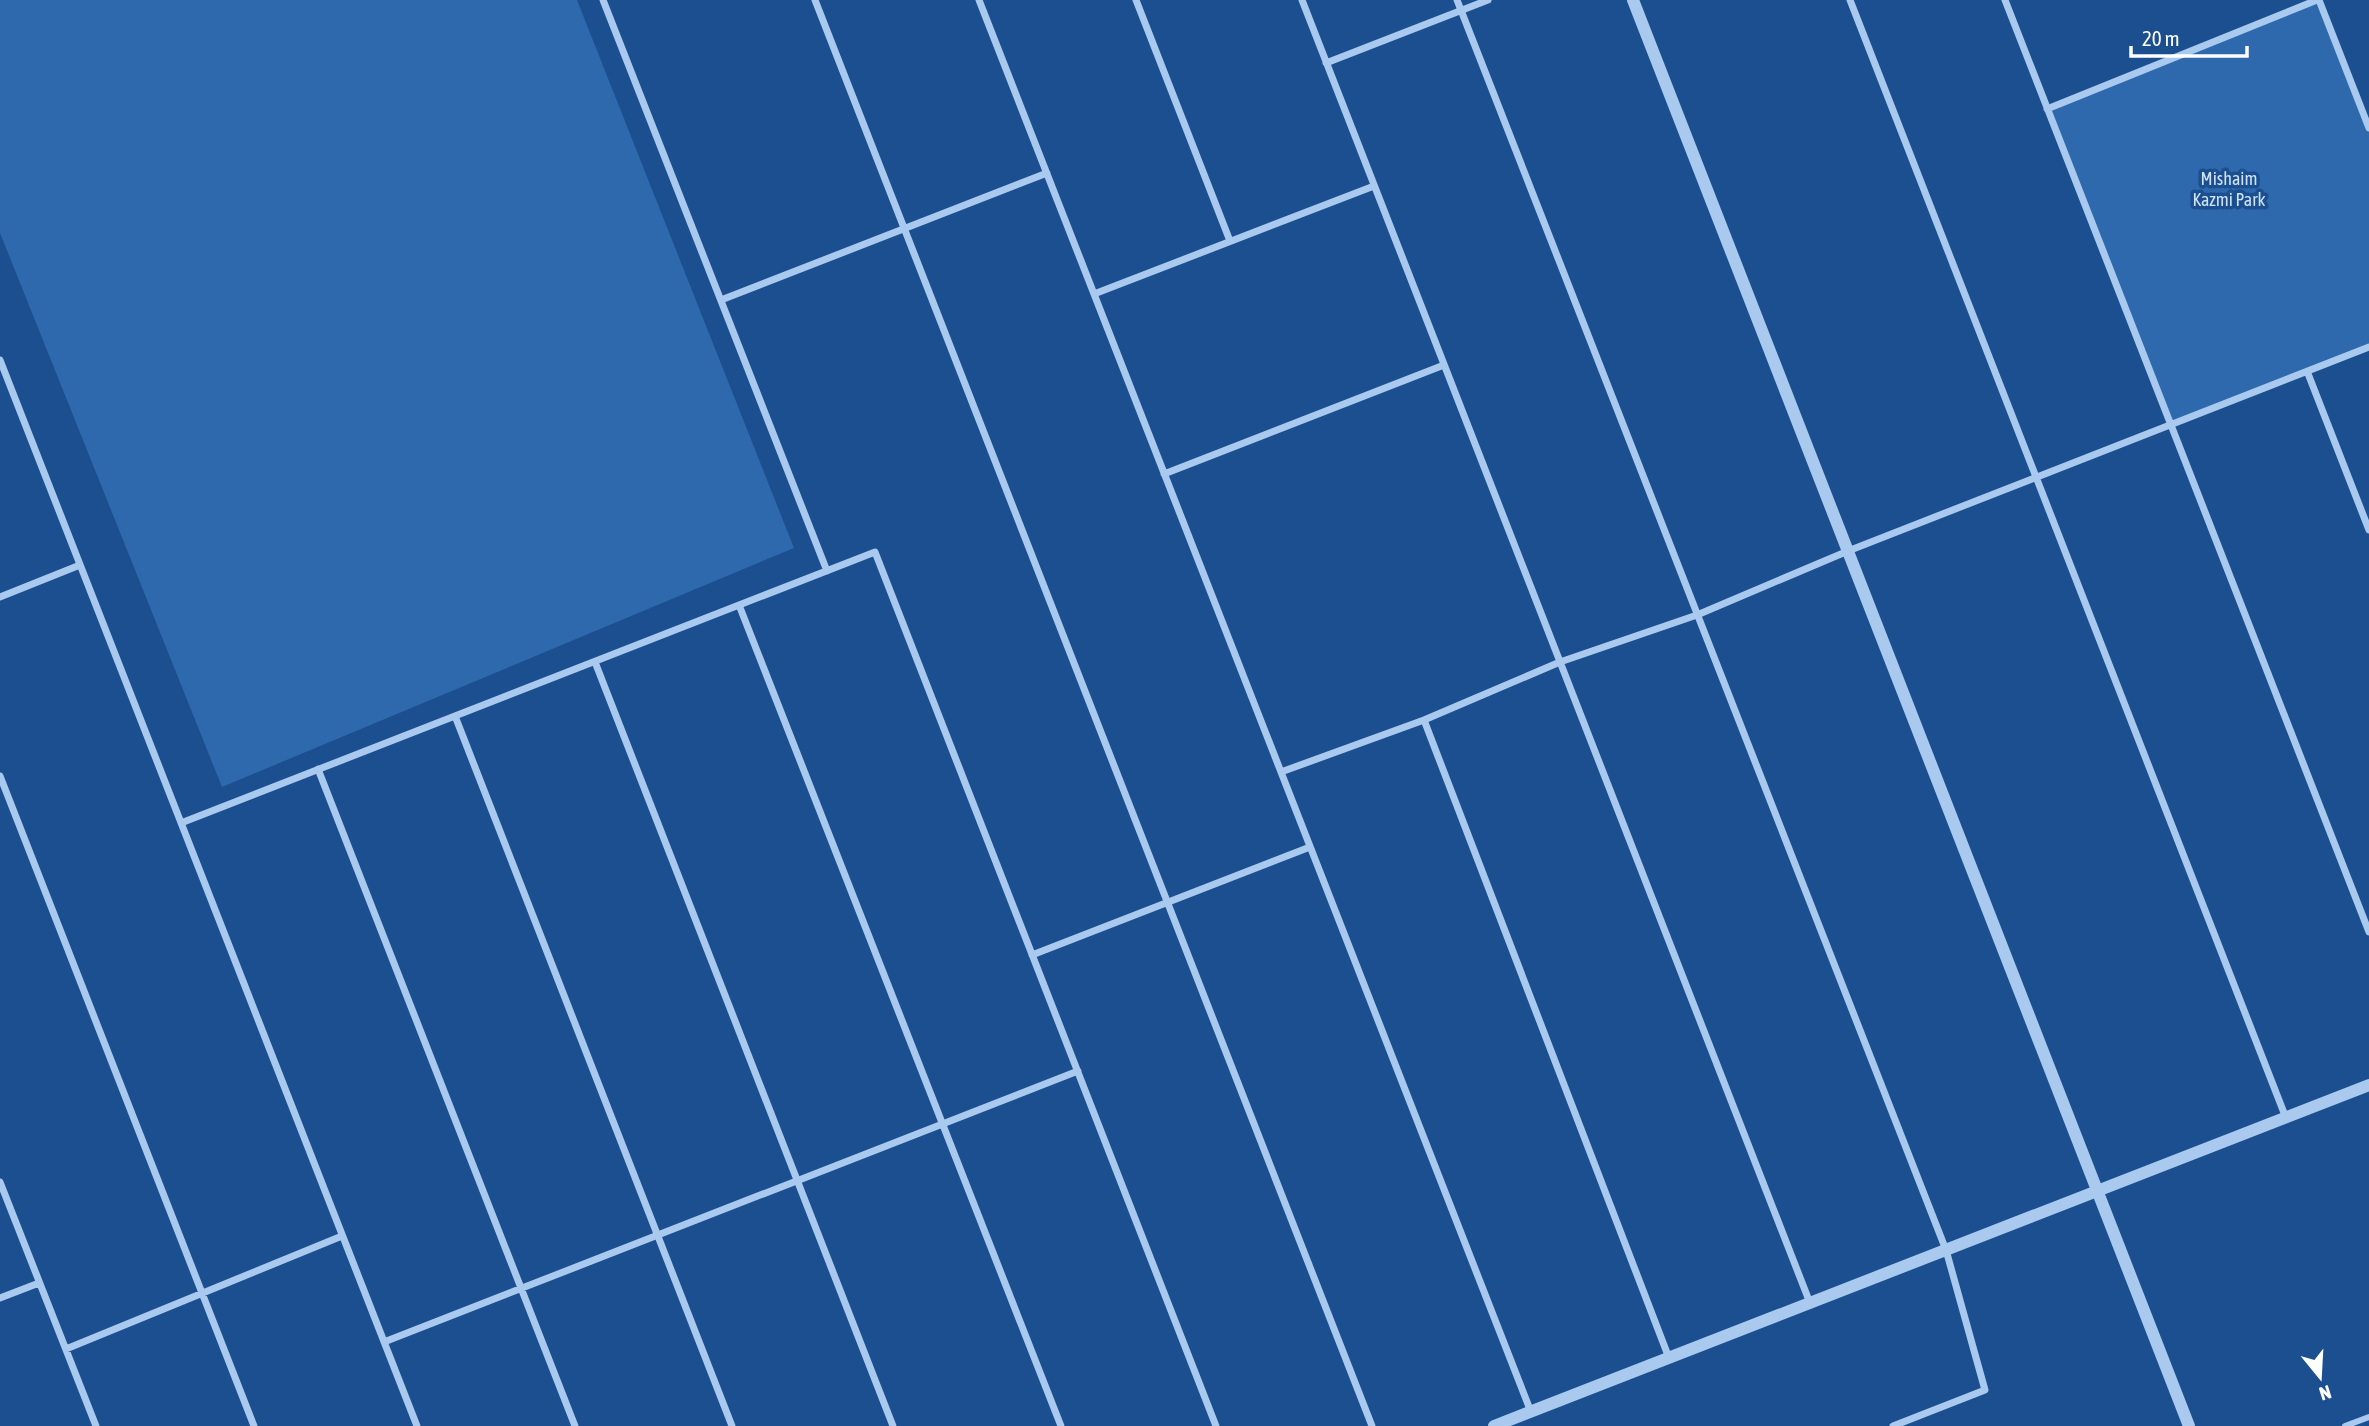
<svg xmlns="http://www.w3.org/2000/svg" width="2369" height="1426" font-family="'Asap Condensed',sans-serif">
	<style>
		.green { fill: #2e69ad }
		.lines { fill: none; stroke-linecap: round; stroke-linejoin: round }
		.pedestrian { stroke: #a9c9ee; stroke-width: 6 }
		.minor { stroke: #a9c9ee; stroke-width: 7 }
		.tertiary { stroke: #a9c9ee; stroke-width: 12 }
		.labels { text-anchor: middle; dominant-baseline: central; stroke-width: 7; stroke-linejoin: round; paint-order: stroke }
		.park-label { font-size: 18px; fill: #cfe3fa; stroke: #1b4f8f }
	</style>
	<rect width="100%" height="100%" fill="#1b4f8f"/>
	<!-- green -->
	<path class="green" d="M0,0h577l217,548 -572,239 -222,-554z
		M2317,0l52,128v219l-198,77 -124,-315z"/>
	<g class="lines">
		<!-- pedestrian -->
		<path class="pedestrian" d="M2345,1426l24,-9"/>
		<!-- minor -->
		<path class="minor" d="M603,0l224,571
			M815,0l557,1426
			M979,0l302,772 143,-52 136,-58 137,-47 151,-64 521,-204
			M1136,0l94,241
			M1302,0l508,1303
			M1457,0l489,1250 39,140 -92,36
			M1850,0l436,1118
			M2005,0l364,932
			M2319,0l50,128
			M1326,63l162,-63
			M2047,109l270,-109
			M1094,294l280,-108
			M721,300l326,-127
			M0,360l417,1066
			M2307,371l62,159
			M1164,474l280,-109
			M0,597l80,-32
			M739,605l322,821
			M595,662l298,764
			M455,716l277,710
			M1424,720l245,638
			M318,769l257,657
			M1281,772l250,640
			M0,776l254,650
			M181,823l694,-271 341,874
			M1032,955l278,-108
			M0,1182l96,244
			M0,1298l39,-15
			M384,1342l694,-271
			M66,1349l276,-113"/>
		<!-- tertiary -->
		<path class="tertiary" d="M1633,0l556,1426
			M1494,1426l875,-341"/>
	</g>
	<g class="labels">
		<!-- park labels -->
		<g class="park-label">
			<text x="2229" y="178">Mishaim<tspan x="2229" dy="21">Kazmi Park</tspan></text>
		</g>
	</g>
	<!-- north arrow -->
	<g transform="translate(2320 1377) rotate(162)" stroke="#1b4f8f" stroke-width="5" paint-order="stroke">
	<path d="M0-5L12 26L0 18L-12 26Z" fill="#ffffff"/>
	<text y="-10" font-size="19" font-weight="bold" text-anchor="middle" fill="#ffffff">N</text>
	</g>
	<!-- scale -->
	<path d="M2131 46v10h116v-10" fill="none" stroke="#ffffff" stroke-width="3.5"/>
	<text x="2142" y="46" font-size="21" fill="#ffffff" stroke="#1b4f8f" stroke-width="5" paint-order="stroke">20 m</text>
</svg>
